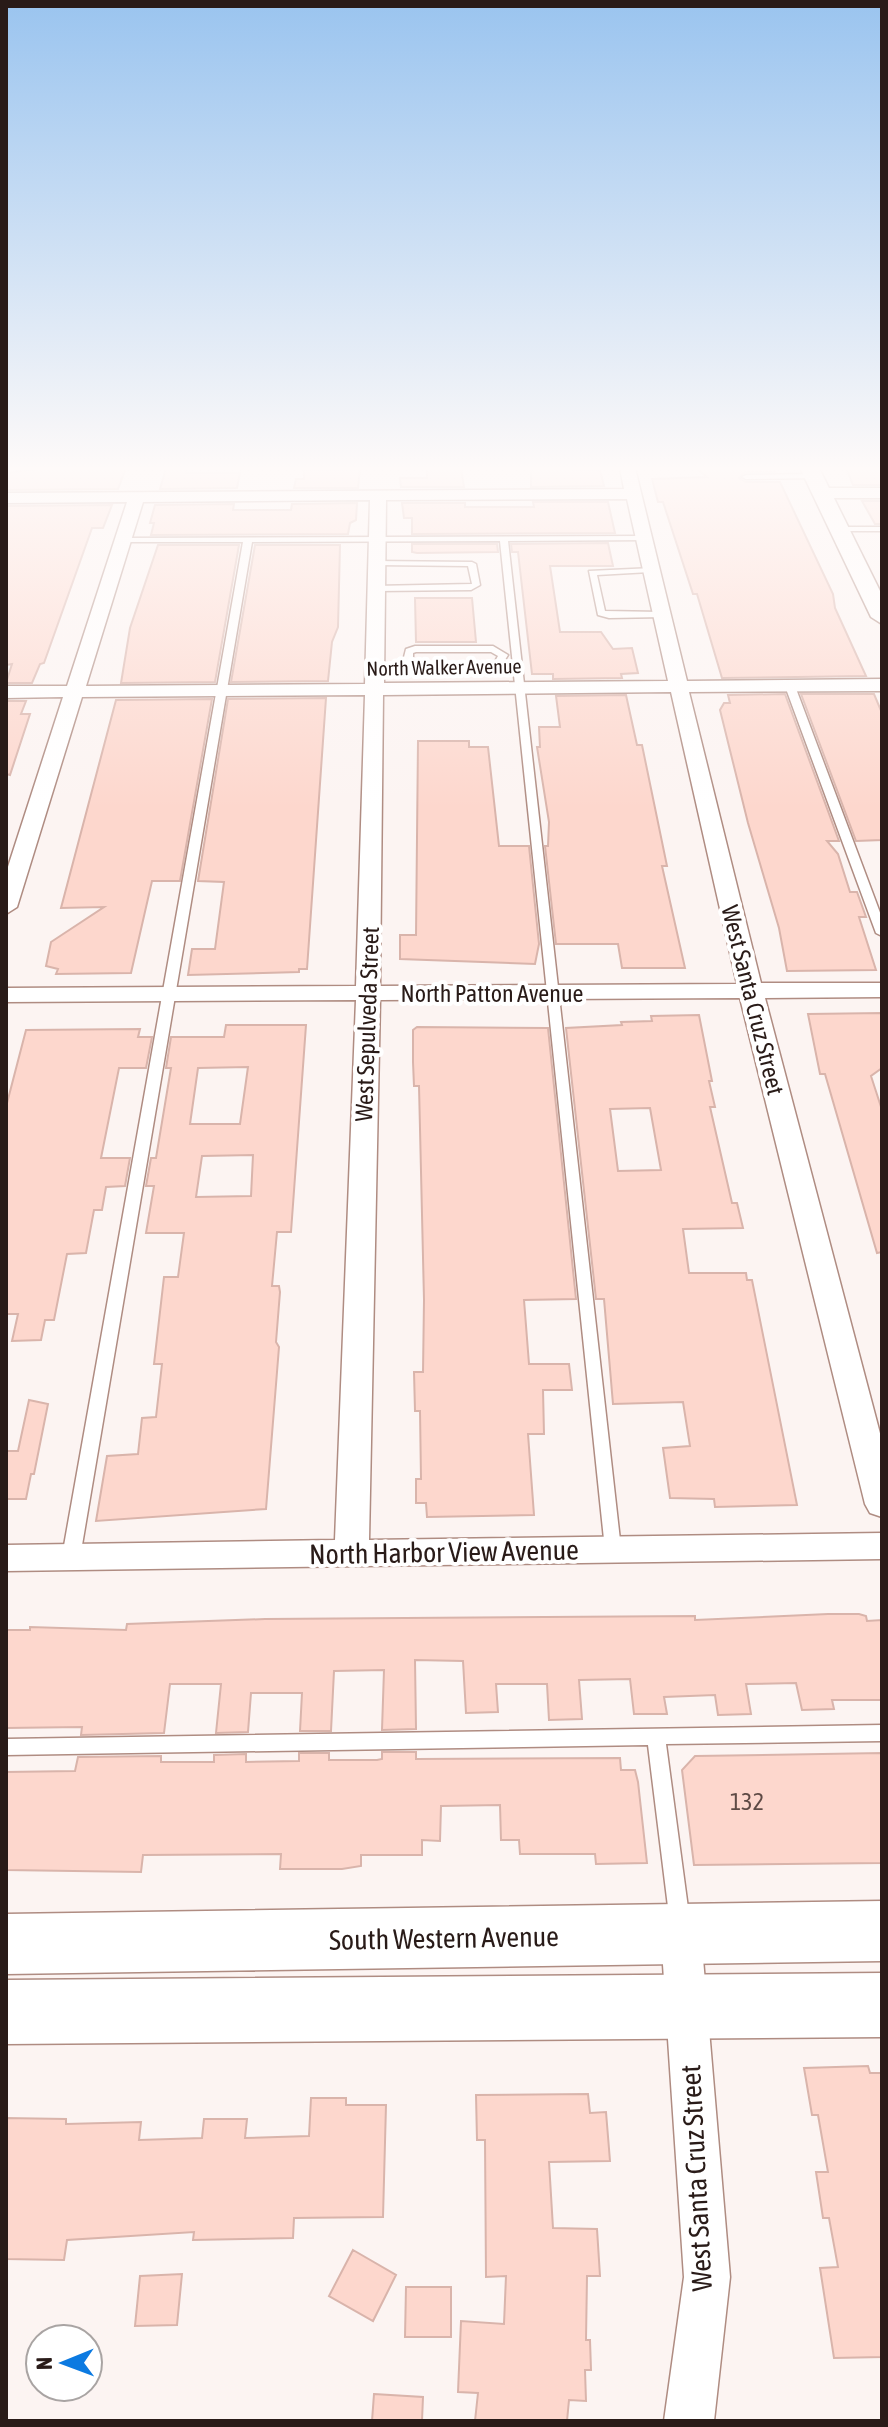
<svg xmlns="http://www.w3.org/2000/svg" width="888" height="2427" font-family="'Asap Condensed',sans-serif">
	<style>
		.building { fill: #fdd7cd; stroke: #d9b4ab; stroke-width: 2; fill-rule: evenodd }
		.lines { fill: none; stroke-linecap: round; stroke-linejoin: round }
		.service-casing { stroke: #af8c82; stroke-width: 3 }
		.minor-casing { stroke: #af8c82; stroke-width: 3 }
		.tertiary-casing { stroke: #af8c82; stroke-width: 3 }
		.primary-casing { stroke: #af8c82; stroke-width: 3 }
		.service { fill: #fff; fill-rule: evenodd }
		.minor { fill: #fff; fill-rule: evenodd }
		.tertiary { fill: #fff; fill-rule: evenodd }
		.primary { fill: #fff; fill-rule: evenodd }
		.labels { text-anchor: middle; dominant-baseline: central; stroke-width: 8; stroke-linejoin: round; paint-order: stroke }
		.far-street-label { font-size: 20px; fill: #291b18; stroke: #fff }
		.street-label { font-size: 24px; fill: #291b18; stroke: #fff }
		.near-number-label { font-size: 24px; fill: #5e4a45 }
		.near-street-label { font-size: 28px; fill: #291b18; stroke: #fff }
	</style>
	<rect width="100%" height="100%" fill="#fcf4f2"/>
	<!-- building -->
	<path class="building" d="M43,468h83l-8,21 -112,1v-17z
		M166,468h21l-1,5h54l-3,15 -77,1z
		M435,468h26l3,19h-63l-1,-9h27v-9z
		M535,468l65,2 4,16 -73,1v-17z
		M696,468h78l1,4h-30l-6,6 7,4h34l53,112 2,14 31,68 -144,2 -25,-84h-4l-30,-92h-5l-6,-23 55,-2z
		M846,468h36v17h-29z
		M360,469l-2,19h-64l2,-9h8v-9z
		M862,501h20v23h-7z
		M533,502h75l7,31 -203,1v-16h-8l-2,-15h63v4h69z
		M357,503l-1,17 -6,3 -2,11 -197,1 3,-12h-4l5,-18 79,-1 -1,6h58l1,-6z
		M112,505l-9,23h-11l-48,135 -4,1 -8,19h-26l6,-19 -6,1v-159z
		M608,543l5,23h-63l10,66h41l12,17 19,-1 6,25 -17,1 1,4 -69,1v-5h-21l-14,-122h-6l-1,-8z
		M412,544h85l1,8 -81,1 -5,-1z
		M158,545h81l-24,137 -94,1 9,-55z
		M255,545h85l-2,82 -6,15 -4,39 -97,1z
		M415,598h57l4,44h-60z
		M785,694l54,147h-12l11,13 12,38h7l9,25h-7l17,53 -89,1 -8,-43 -31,-105 -28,-113 4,-7h6l-2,-8z
		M801,694h73l8,19v127l-26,1z
		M626,695l11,50h5l25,121h-5l23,102h-63l-4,-24h-62l-11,-98h3l1,-24 -12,-75h3l-1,-20h21l-4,-31z
		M326,698l-19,271h-8v3l-111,3 4,-26h23l9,-67 -26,-1 30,-182z
		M212,699l-32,182h-28l-21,92 -75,1 2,-5 -12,-3 5,-24 53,-35 -43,1 55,-208z
		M6,701h20l-5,13h9l-20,61 -4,-1z
		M418,741h51v6h19l11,99h30l10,98 -4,20 -135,-5v-24h16z
		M882,1013v55l-11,8 11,34v142l-5,1 -52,-179h-5l-12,-60z
		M699,1015l13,66h-3l6,26h-5l22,96h5l6,25 -60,1 6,44h57l1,7h5l45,225 -82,2 -1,-8 -44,-1 -7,-50 27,-2 -7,-44 -70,2 -9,-105h-8l-30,-271 56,-3 -1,-3 31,-1 -1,-5zM650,1108l11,62 -43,1 -8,-62z
		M226,1025h80l-15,207h-14l-5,54h7l1,6 -4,50 3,5 -13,162 -170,12 11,-65 31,-2 4,-36 14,-1 6,-53h-8l10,-87h14l6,-44h-38l8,-47h-8l5,-28h5l15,-90h-5l5,-31h53zM248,1067l-8,57h-50l8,-56zM253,1155l-2,41 -55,1 6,-41z
		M417,1027l131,1 28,271 -52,1 5,64h40l3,26h-29l1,44h-16l6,81 -107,2 -1,-14h-10v-24h5l-1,-68h-5l-1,-39h9l1,-72 -5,-214h-5l-1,-24v-32z
		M140,1029l-2,8h14l-6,31h-27l-18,90h29l-5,28 -19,1 -4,23h-8l-8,43 -19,1 -13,66h-9l-4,20 -29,1 6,-27h-12v-207l20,-77z
		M29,1400l19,4 -14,70h-3l-5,25h-20v-48h12z
		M828,1614h31l7,2 1,5 15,-1v80h-50l2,9 -32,1 -6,-27 -50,1 5,30 -33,1 -3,-20 -51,2 3,17h-33l-4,-35 -51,1 3,39 -33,1 -2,-36h-51l2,28 -32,1 -3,-52 -48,-1 1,69 -34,1 2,-60 -50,1 -3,60h-31l2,-38h-51l-3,39 -32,1 5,-49h-51l-6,49 -83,2 1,-8 -76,1v-98h24v-3l96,3 1,-6 138,-5 430,-3v4z
		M382,1752h34v7l204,-1 1,12h14l3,12 9,81 -51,1 -1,-10h-75l-1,-14h-18l-1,-35 -59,1 -1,35 -18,-1v15h-61v11l-19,3h-62l1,-15 -138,1 -2,17 -135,-2v-98l69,-1 3,-14 83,-1v6h53v-7l32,-1v8l53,-1v-8h30v7h48l5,-1z
		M882,1753v110l-188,2 -12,-95 13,-14z
		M868,2066l2,7h12v284l-48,1 -14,-90 18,-1 -9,-49h-6l-7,-46h12l-10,-57h-6l-8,-47z
		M588,2094l2,19 16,-1 4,49 -61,1 4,66 44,1 3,47h-13l-1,64h4l1,30h-6l1,31 -17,-1 -2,21h-92l3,-28 -20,-1 3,-71 43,3 2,-48 -20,1 -1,-137h-8l-1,-45z
		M311,2098h35v7h40l-3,112 -89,1 -1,20 -100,2 1,-8 -127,8 -3,20 -58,-1v-141l60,1v5l75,-2 -2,18 63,-2 2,-19h43l-2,19 64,-2z
		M353,2250l43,25 -23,46 -44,-25z
		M182,2274l-5,51 -42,1 5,-50z
		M406,2287h45v50h-46z
		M374,2394l49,3 -1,24h-50z"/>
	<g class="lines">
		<defs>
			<path id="service" d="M813,474h3v4l-70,1 -4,-2 4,-2z
				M839,527h43v4h-46v-4z
				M643,536h3v4l-138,1 113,1008 -2,5 -6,2 -6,-2 -2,-5 -105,-1008 -248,1 -172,1015 -3,5 -6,2 -6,-2 -3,-5 181,-1015h-120l-4,-2 4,-2z
				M374,561l98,1 4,2 4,21 -9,5 -94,1 -3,-1v-4l98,-2 -4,-18 -91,-1h-3z
				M653,568v4h-3l-53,3 8,36 56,1 4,3 -1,2 -55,1 -11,-3 -9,-44z
				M415,646h78l15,9 -8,13 -3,1 -72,1 -22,-9 3,-12zM491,652l7,4 -4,7 -68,1 -13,-4v-7l3,-1z
				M787,684l8,2 87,232v18l-6,-3 -91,-247z
				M882,1725v16l-216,3 24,179 -3,7 -7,2 -7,-2 -3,-7 -22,-178 -642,10v-16z"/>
			<path id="minor" d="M620,468h15l52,213 195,-2v12l-193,1 72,291h121v14l-117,1 117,443v76l-12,-4 -5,-9 -125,-506 -360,2 -11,540 513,-7v26l-876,12v-26l329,-5 21,-540 -350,2v-14l350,-2 9,-291 -283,2 -65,210 -11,7v-41l57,-176 -57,1v-12h61l60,-184 -121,1v-10l618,-4zM627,499l41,182 -284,2 2,-183zM370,500l-5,184 -279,2 57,-184zM671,692l66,292 -357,2 3,-291z
				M882,488v10h-61l-8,-5 8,-5z
				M681,1916l14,6 6,13 29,342 -16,144h-50l20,-144 -23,-342 6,-13z"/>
			<path id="tertiary" d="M800,468h19l63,127v29l-11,-7z"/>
			<path id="primary" d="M882,1901v60l-876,13v-60z
				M882,1973v64l-876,7v-64z"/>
		</defs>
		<!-- service casing -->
		<use href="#service" class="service-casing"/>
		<!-- minor casing -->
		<use href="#minor" class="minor-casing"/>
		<!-- tertiary casing -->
		<use href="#tertiary" class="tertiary-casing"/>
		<!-- primary casing -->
		<use href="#primary" class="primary-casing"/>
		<!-- service -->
		<use href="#service" class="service"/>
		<!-- minor -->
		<use href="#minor" class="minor"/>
		<!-- tertiary -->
		<use href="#tertiary" class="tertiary"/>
		<!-- primary -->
		<use href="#primary" class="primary"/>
	</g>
	<!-- sky -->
	<linearGradient id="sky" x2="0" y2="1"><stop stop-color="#9ac4ef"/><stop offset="0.58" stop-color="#fefaf9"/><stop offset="1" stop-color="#fefaf9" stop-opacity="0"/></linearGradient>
	<rect width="888" height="808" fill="url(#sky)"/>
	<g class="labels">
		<!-- far-street labels -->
		<g class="far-street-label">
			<text transform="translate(444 667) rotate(-1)">North Walker Avenue</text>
		</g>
		<!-- street labels -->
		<g class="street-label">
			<text x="492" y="993">North Patton Avenue</text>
			<text transform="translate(753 1000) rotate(76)">West Santa Cruz Street</text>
			<text transform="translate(367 1024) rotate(-88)">West Sepulveda Street</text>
		</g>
		<!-- near-number labels -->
		<g class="near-number-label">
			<text x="747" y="1801">132</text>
		</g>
		<!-- near-street labels -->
		<g class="near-street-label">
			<text transform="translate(444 1552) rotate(-1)">North Harbor View Avenue</text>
			<text transform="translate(444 1938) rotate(-1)">South Western Avenue</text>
			<text transform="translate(696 2178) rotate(-93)">West Santa Cruz Street</text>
		</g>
	</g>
	<!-- border -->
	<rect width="888" height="2427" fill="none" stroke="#291b18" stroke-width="16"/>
	<!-- north arrow -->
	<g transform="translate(64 2363) rotate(269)"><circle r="38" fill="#ffffff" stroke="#a9a4a3" stroke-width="2"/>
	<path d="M0-6L14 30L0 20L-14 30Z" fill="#0c7ae1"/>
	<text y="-12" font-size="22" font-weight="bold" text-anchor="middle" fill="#291b18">N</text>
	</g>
</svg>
